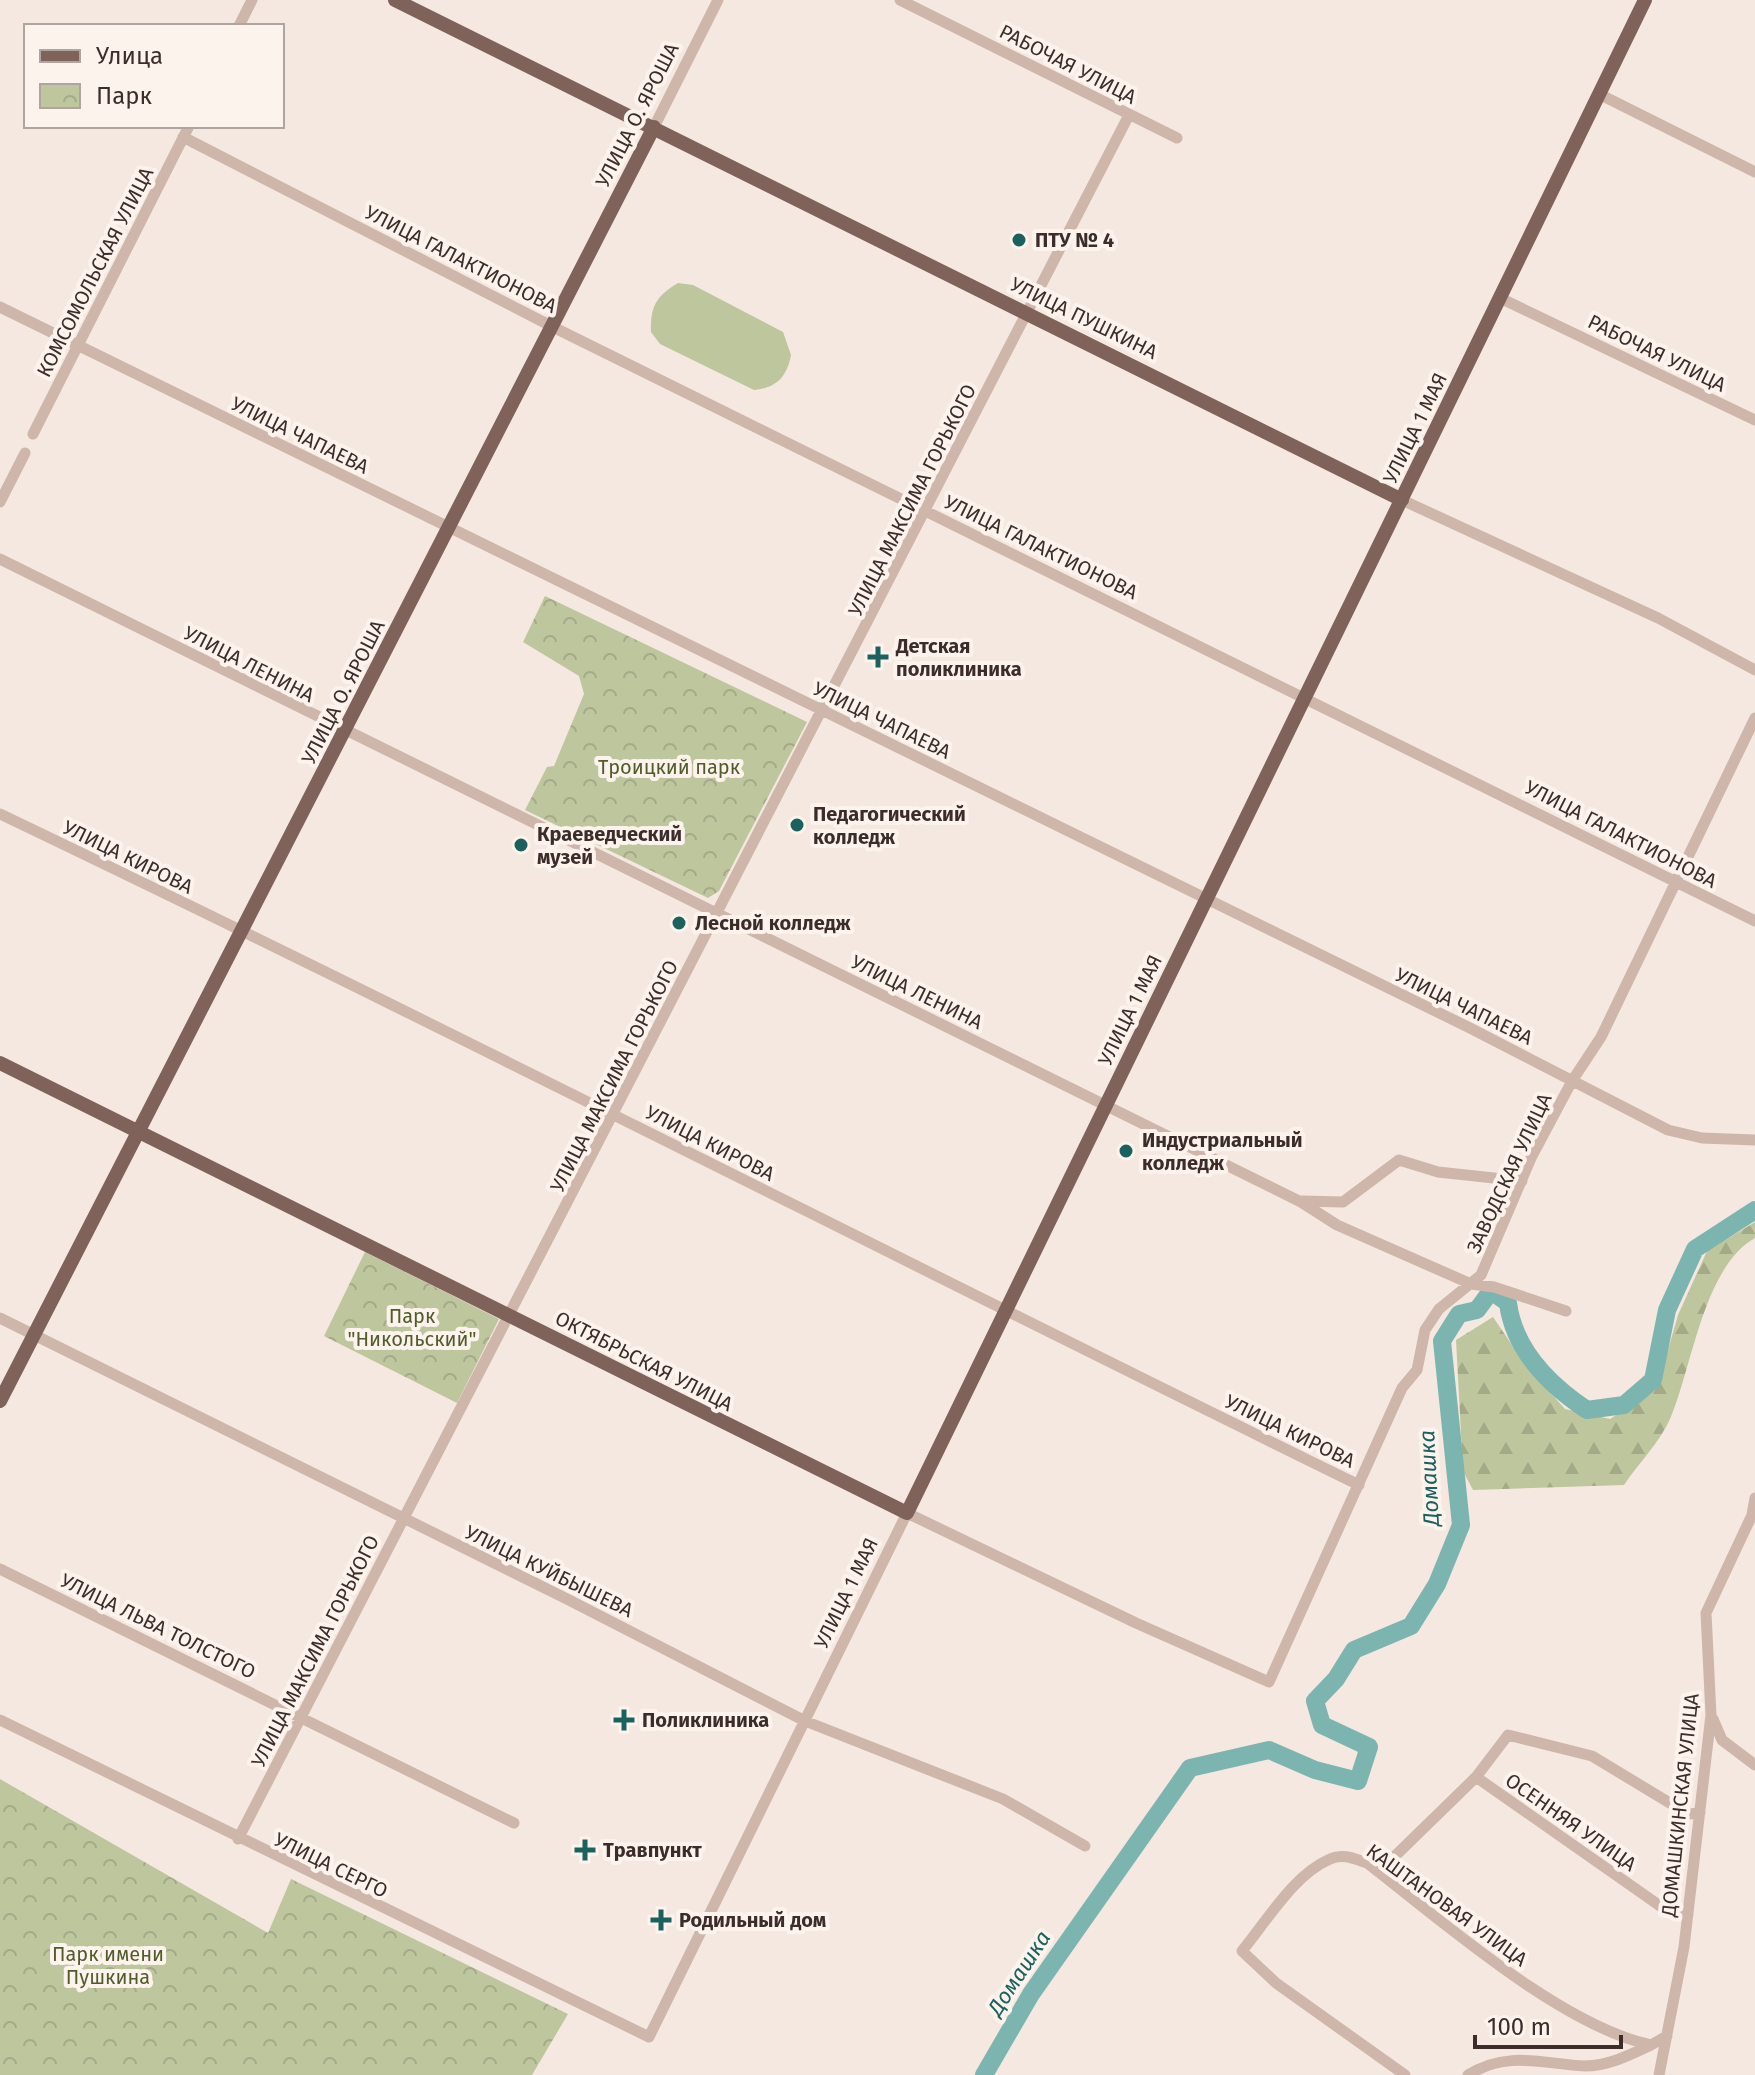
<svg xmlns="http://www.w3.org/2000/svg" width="1755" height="2075" font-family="'Fira Sans',sans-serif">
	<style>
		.forest { fill: url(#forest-firs) }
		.park { fill: url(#park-crowns) }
		.pitch { fill: #bec69e }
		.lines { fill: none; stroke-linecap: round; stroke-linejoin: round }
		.river { stroke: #7cb5b0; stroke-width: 18 }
		.minor { stroke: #cfb6aa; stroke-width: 11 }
		.major { stroke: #7f625a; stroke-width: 14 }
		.poi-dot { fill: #1b615d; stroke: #fcf3ed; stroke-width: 3 }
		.labels { text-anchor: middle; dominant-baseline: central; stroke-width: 8; stroke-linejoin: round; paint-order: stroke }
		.street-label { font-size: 20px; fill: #3c2d2a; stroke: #fcf3ed }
		.poi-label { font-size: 20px; font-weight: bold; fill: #3c2d2a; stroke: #fcf3ed; text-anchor: start }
		.park-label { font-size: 20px; fill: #515c2b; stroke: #fcf3ed }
		.water-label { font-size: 22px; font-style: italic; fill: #1b615d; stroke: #fcf3ed }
	</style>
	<defs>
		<pattern id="forest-firs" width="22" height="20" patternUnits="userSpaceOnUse" patternTransform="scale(2)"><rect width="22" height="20" fill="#bec69e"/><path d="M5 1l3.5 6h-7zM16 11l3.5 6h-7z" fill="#a4aa88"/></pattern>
		<pattern id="park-crowns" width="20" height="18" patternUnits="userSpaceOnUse" patternTransform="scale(2)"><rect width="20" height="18" fill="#bec69e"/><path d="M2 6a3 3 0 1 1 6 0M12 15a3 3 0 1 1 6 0" fill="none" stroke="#a4aa88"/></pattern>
	</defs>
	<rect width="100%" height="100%" fill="#f5e8e0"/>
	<!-- forest -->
	<path class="forest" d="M1755,1222v16c-52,29 -63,131 -85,181 -10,23 -32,45 -46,66l-151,5 -10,-19 -7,-131 37,-23 32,47 40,45 45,10 47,-31 21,-73 29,-64z"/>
	<!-- park -->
	<path class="park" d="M545,596l262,126 -88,169 -11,7 -183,-88 22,-43 7,-1 30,-72 -5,-18 -56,-34z
		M365,1252l134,67 -42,84 -133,-67z
		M0,1779l268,154 23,-54 277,135 -36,61h-532z"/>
	<!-- pitch -->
	<path class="pitch" d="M678,283l15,2 90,47 8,23c-4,22 -15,33 -37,35l-94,-46 -9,-12c-1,-25 5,-36 27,-49z"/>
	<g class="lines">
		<!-- river -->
		<path class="river" d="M984,2075l47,-81 159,-226 79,-18 46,20 43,11 11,-34 -47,-22 -7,-24 21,-22 18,-29 57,-24 26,-42 24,-59 -19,-184 17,-27 18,-4 14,-19 17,12c6,47 40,81 79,107l37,-5 29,-25 14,-70 28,-61 60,-39"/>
		<!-- minor -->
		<path class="minor" d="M900,0l277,138
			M239,26l13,-26
			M1599,94l156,78
			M654,127l64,-127
			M183,137l370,190 1202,594
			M1500,298l255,122
			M0,307l1470,721 198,102 34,8 53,2
			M33,434l156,-308
			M1402,500l256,118 97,52
			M0,502l25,-49
			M0,559l1301,643 36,23 134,59 23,3 72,24
			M0,814c456,218 905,449 1359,671
			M1301,1201l42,1 56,-42 39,12 84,9
			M0,1318l567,281 238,122 198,78 82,47
			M0,1569l514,254
			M1713,1719l9,21 33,25
			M0,1720l649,317 258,-524 229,110 133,59 133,-294 15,-18 8,-40 14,-21 42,-34 50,-117 41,-77 29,-44 154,-319
			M1476,1777l187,131 25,7
			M238,1839l891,-1724
			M1367,1863l26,-5 83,-81 32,-42 84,21 96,58 12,-1
			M1405,2075l-129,-92 -34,-32c25,-30 51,-76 88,-92 13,-6 25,0 37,4 74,57 194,163 284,182l16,-9
			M1468,2075c40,-25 75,-11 117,-9 23,0 45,-11 66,-21
			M1659,2075l25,-128 27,-232 -5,-102 46,-98 3,-17"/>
		<!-- major -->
		<path class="major" d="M395,0l1007,500
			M0,1063l907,450 738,-1513
			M0,1401l654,-1274"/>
	</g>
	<!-- markers -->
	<g class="poi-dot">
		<circle cx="1019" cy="240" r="8"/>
		<path d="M874 645h8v8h8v8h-8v8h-8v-8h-8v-8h8z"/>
		<circle cx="797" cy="825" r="8"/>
		<circle cx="521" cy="845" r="8"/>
		<circle cx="679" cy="923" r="8"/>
		<circle cx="1126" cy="1151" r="8"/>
		<path d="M620 1708h8v8h8v8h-8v8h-8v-8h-8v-8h8z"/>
		<path d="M581 1838h8v8h8v8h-8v8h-8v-8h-8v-8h8z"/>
		<path d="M657 1908h8v8h8v8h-8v8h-8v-8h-8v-8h8z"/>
	</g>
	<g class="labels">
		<!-- street labels -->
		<g class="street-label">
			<text transform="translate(1068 64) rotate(27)">РАБОЧАЯ УЛИЦА</text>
			<text transform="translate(637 115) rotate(-63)">УЛИЦА О. ЯРОША</text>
			<text transform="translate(461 259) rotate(27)">УЛИЦА ГАЛАКТИОНОВА</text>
			<text transform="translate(95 272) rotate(-63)">КОМСОМОЛЬСКАЯ УЛИЦА</text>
			<text transform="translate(1084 318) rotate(26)">УЛИЦА ПУШКИНА</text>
			<text transform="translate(1657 353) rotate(26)">РАБОЧАЯ УЛИЦА</text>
			<text transform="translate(1415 428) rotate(-64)">УЛИЦА 1 МАЯ</text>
			<text transform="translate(300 435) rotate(26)">УЛИЦА ЧАПАЕВА</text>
			<text transform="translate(912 500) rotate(-63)">УЛИЦА МАКСИМА ГОРЬКОГО</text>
			<text transform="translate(1041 547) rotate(26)">УЛИЦА ГАЛАКТИОНОВА</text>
			<text transform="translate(249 664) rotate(27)">УЛИЦА ЛЕНИНА</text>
			<text transform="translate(343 692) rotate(-63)">УЛИЦА О. ЯРОША</text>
			<text transform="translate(882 720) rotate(26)">УЛИЦА ЧАПАЕВА</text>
			<text transform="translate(1621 834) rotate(27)">УЛИЦА ГАЛАКТИОНОВА</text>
			<text transform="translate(128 857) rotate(26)">УЛИЦА КИРОВА</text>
			<text transform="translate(917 992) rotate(26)">УЛИЦА ЛЕНИНА</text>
			<text transform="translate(1464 1006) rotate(26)">УЛИЦА ЧАПАЕВА</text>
			<text transform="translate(1130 1010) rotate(-64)">УЛИЦА 1 МАЯ</text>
			<text transform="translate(614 1076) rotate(-63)">УЛИЦА МАКСИМА ГОРЬКОГО</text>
			<text transform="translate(710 1143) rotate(27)">УЛИЦА КИРОВА</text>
			<text transform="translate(1509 1173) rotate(-65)">ЗАВОДСКАЯ УЛИЦА</text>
			<text transform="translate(644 1361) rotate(27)">ОКТЯБРЬСКАЯ УЛИЦА</text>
			<text transform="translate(1290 1431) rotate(26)">УЛИЦА КИРОВА</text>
			<text transform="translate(549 1571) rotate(26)">УЛИЦА КУЙБЫШЕВА</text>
			<text transform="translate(846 1593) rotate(-64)">УЛИЦА 1 МАЯ</text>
			<text transform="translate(158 1626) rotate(26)">УЛИЦА ЛЬВА ТОЛСТОГО</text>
			<text transform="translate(315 1651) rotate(-63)">УЛИЦА МАКСИМА ГОРЬКОГО</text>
			<text transform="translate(1680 1805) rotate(-84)">ДОМАШКИНСКАЯ УЛИЦА</text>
			<text transform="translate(1571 1822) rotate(35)">ОСЕННЯЯ УЛИЦА</text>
			<text transform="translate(331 1865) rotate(26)">УЛИЦА СЕРГО</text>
			<text transform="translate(1447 1905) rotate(36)">КАШТАНОВАЯ УЛИЦА</text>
		</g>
		<!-- poi labels -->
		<g class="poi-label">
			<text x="1035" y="240">ПТУ № 4</text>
			<text x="896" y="646">Детская<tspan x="896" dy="23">поликлиника</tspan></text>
			<text x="813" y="814">Педагогический<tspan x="813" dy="23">колледж</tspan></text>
			<text x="537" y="834">Краеведческий<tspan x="537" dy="23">музей</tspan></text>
			<text x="695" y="923">Лесной колледж</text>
			<text x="1142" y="1140">Индустриальный<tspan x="1142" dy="23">колледж</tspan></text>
			<text x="642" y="1720">Поликлиника</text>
			<text x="603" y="1850">Травпункт</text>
			<text x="679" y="1920">Родильный дом</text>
		</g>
		<!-- park labels -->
		<g class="park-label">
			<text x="669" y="767">Троицкий парк</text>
			<text x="412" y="1316">Парк<tspan x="412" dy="23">"Никольский"</tspan></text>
			<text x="108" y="1954">Парк имени<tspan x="108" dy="23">Пушкина</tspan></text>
		</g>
		<!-- water labels -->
		<g class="water-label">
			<text transform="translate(1429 1478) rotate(-93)">Домашка</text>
			<text transform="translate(1019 1973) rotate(-57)">Домашка</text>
		</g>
	</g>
	<!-- legend -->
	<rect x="24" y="24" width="260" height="104" fill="#fcf3ed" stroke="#afa49f" stroke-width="2"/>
	<rect x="40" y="50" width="40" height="12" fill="#7f625a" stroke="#afa49f" stroke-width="2"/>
	<text x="96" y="64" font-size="24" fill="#3c2d2a">Улица</text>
	<rect x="40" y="84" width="40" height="24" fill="url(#park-crowns)" stroke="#afa49f" stroke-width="2"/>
	<text x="96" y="104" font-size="24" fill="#3c2d2a">Парк</text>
	<!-- scale -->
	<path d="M1475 2035v12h146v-12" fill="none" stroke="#3c2d2a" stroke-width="4"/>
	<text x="1487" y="2035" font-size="24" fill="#3c2d2a" stroke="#fcf3ed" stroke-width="6" paint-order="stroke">100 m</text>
</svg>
